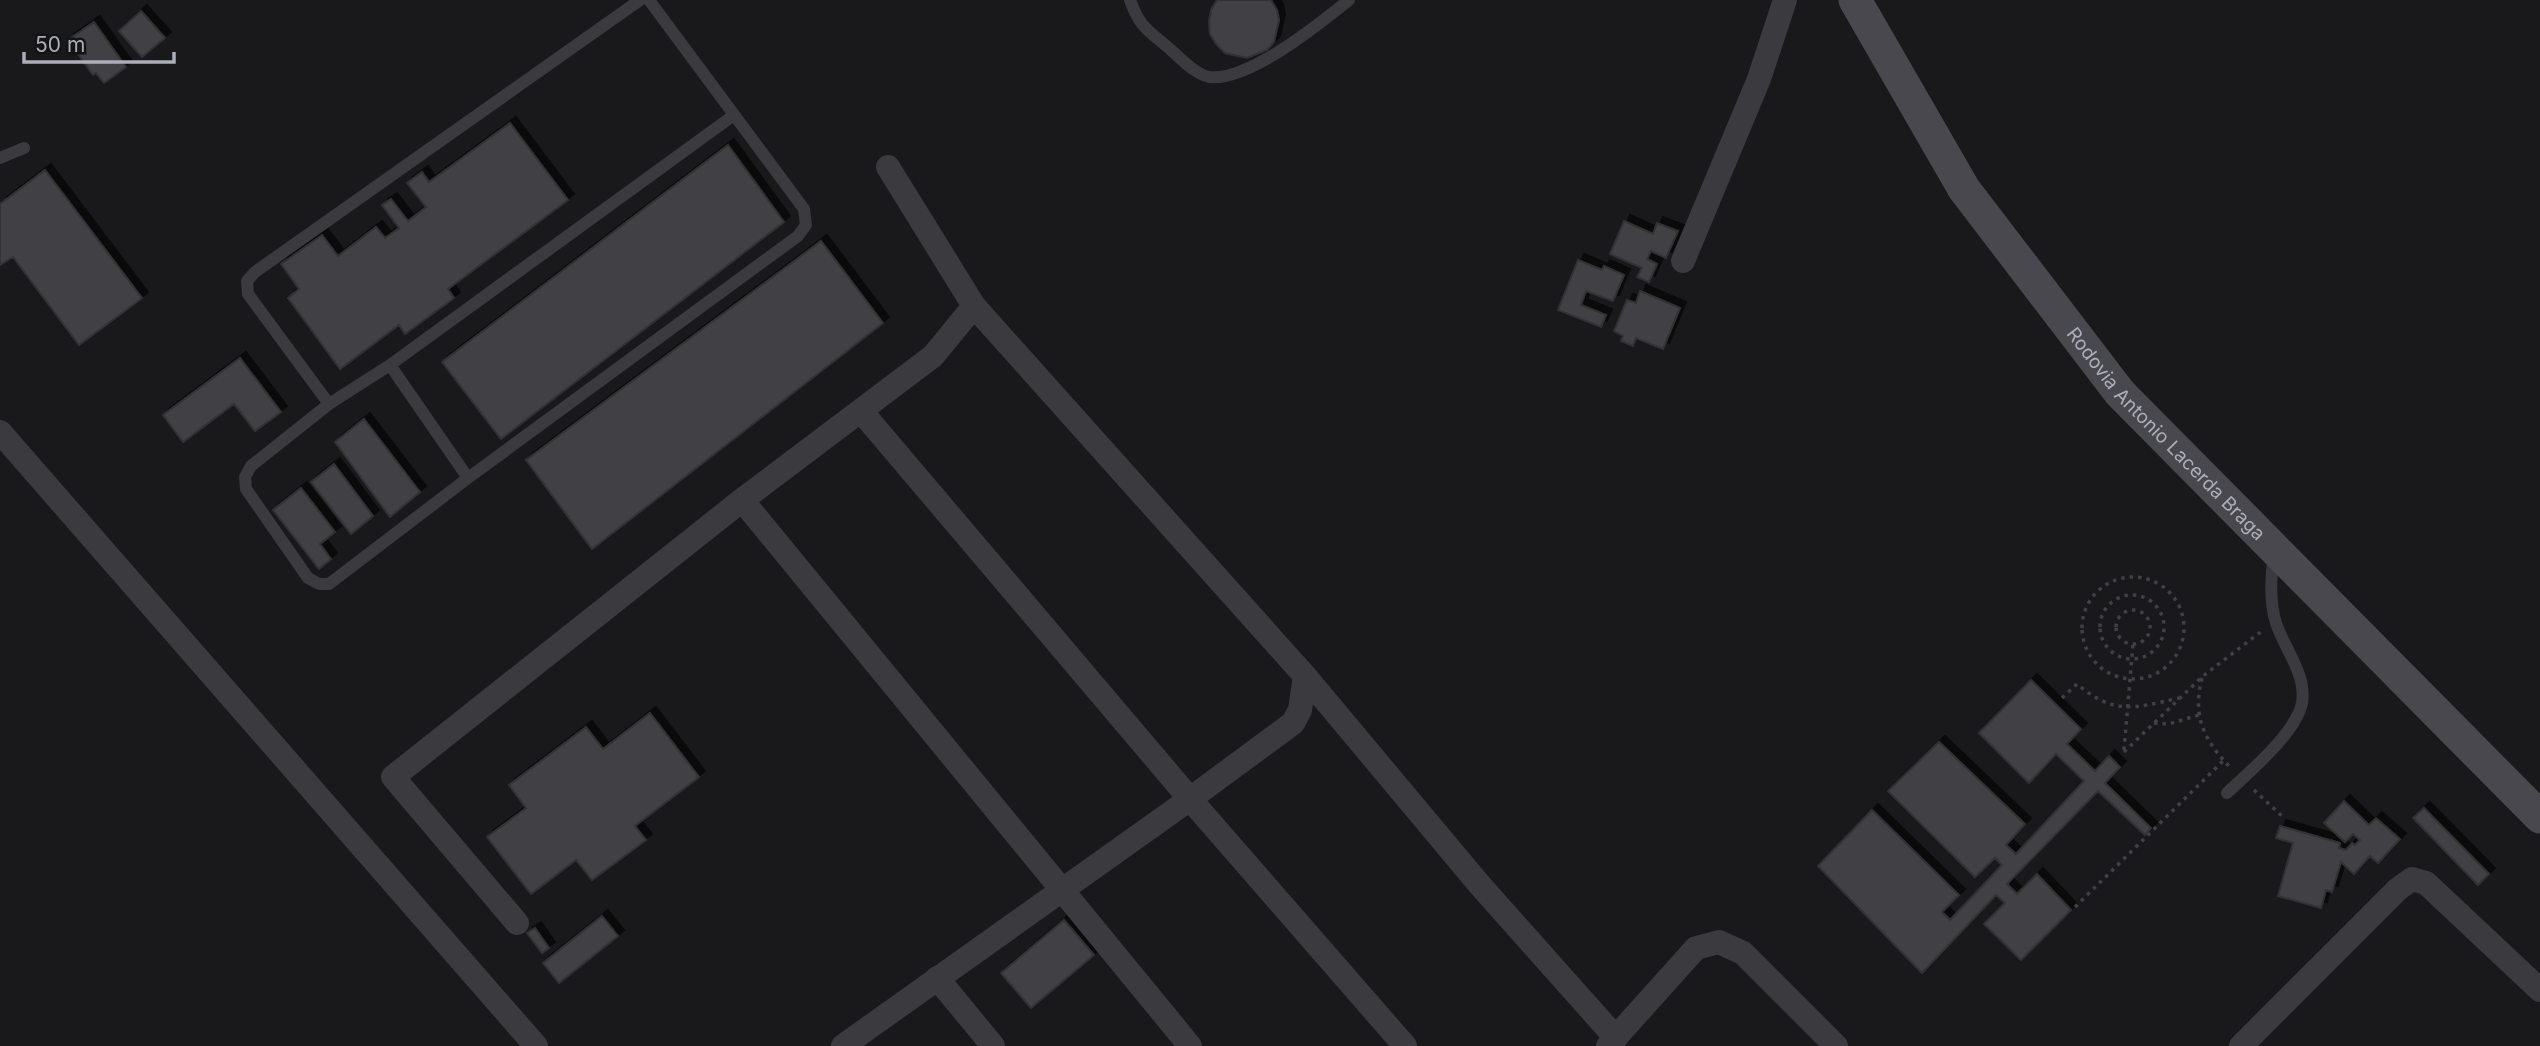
<svg xmlns="http://www.w3.org/2000/svg" width="2540" height="1046" font-family="Inter,sans-serif">
	<style>
		.building { fill: #404144; stroke: #333336; stroke-width: 2; filter: url(#shadow) }
		.lines { fill: none; stroke-linecap: round; stroke-linejoin: round }
		.path { stroke: #404046; stroke-width: 3.5; stroke-dasharray: 3.5 5; stroke-linecap: butt }
		.lane { stroke: #3a3a3f; stroke-width: 12 }
		.street { stroke: #3a3a3f; stroke-width: 24 }
		.secondary { stroke: #48484e; stroke-width: 33 }
		.labels { text-anchor: middle; dominant-baseline: central; stroke-width: 5; stroke-linejoin: round; paint-order: stroke }
		.street-label { font-size: 19px; fill: #acaeb8; stroke: #141315 }
	</style>
	<defs>
		<filter id="shadow"><feDropShadow dx="6" dy="-6" stdDeviation="0" flood-color="#0009"/></filter>
	</defs>
	<rect width="100%" height="100%" fill="#19181a"/>
	<!-- building -->
	<path class="building" d="M1217,0h54l6,10 2,10 -5,22 -7,8 -20,8 -22,-5 -9,-9 -6,-10 -1,-12 2,-12z
		M141,11l24,27 -23,19 -23,-26z
		M94,22l32,45 -22,16 -8,-10 -3,2 -25,-35z
		M510,123l58,77 -120,89 6,9 -49,36 -6,-9 -59,44 -52,-71 11,-9 -18,-25 41,-29 16,21 38,-29 9,11 14,-10 -17,-23 9,-6 17,22 18,-14 -19,-24 15,-11 7,10z
		M728,145l56,77 -283,217 -59,-77z
		M45,170l97,128 -63,47 -66,-88 -13,8v-61z
		M1624,221l29,13 4,-11 21,8 -12,27 -15,-7 -4,8 10,5 -8,18 -12,-5 5,-9 -32,-14z
		M821,241l62,82 -291,226 -66,-89z
		M1578,260l24,10 2,-4 20,9 -11,26 -27,-10 -5,14 25,10 -5,12 -43,-17z
		M1640,291l40,17 -17,41 -27,-11 -3,8 -12,-5 2,-5 -9,-5 13,-31 9,3z
		M240,358l41,54 -26,19 -21,-27 -51,38 -20,-27z
		M364,419l56,73 -30,25 -55,-75z
		M334,464l39,52 -22,18 -40,-52z
		M301,488l34,44 -15,12 11,15 -12,10 -46,-59z
		M2031,680l50,49 -14,15 28,27 14,-15 11,11 -15,16 46,45 -6,7 -47,-44 -91,93 10,10 20,-20 34,36 -50,50 -37,-36 21,-21 -9,-8 -74,78 -104,-107 54,-56 87,85 -17,17 8,8 52,-55 -7,-7 -20,19 -87,-86 51,-49 86,82 -19,21 10,9 68,-73 -28,-27 -27,29 -50,-50z
		M650,713l49,64 -64,49 11,14 -54,40 -16,-20 -45,34 -44,-57 39,-29 -17,-23 77,-58 17,22z
		M2344,801l25,24 7,-7 24,21 -22,24 -8,-7 -16,18 -13,-12 -9,30 -6,-2 -5,18 -43,-12 15,-53 -17,-5 4,-12 60,17 -1,5 7,2 6,-7 3,2 5,-5 -7,-6 -8,8 -21,-19z
		M2424,808l65,66 -11,11 -65,-67z
		M602,916l16,20 -59,47 -16,-20z
		M1064,920l30,35 -63,53 -30,-35z
		M535,928l14,20 -7,5 -15,-20z"/>
	<g class="lines">
		<!-- path -->
		<path class="path" d="M2082 628a51 51 0 1 1 102 0a51 51 0 1 1-102 0Z
			M2100 627a32 32 0 1 1 64 0a32 32 0 1 1-64 0Z
			M2116 627a17 17 0 1 1 34 0a17 17 0 1 1-34 0Z
			M2202,678c-10,38 2,63 29,90
			M2062,698l15,-14c38,32 58,24 102,14
			M2154,723l15,1 30,-9
			M2124,750l9,-106
			M2124,752l79,-76 59,-45
			M2254,790l30,28
			M2075,907l148,-146"/>
		<!-- lane -->
		<path class="lane" d="M649,0l155,209 2,16 -8,11 -330,242 -139,106h-10l-11,-6 -62,-89 -1,-12 6,-11 78,-62 61,-39 344,-250
			M1130,0c10,28 18,30 40,49 11,10 25,25 39,28 39,5 110,-53 140,-77
			M0,158l24,-10
			M390,365l78,113
			M329,404l-81,-110 -1,-13 8,-9 385,-272
			M2227,793c22,-21 69,-60 75,-90 5,-28 -18,-55 -26,-80 -7,-23 -5,-47 -2,-69"/>
		<!-- street -->
		<path class="street" d="M888,167l86,139 331,370 174,208 137,154
			M1683,261l76,-182 26,-79
			M861,411l329,388 215,247
			M0,432l536,614
			M742,500l448,546
			M517,923l-124,-146 349,-277 191,-144 41,-50
			M937,978l56,68
			M843,1046l347,-247 103,-76 7,-13 5,-34
			M1608,1046l88,-98 23,-6 24,11 93,93
			M2241,1046l157,-157 14,-10 14,4 114,107"/>
		<!-- secondary -->
		<path class="secondary" id="s1" d="M1855,0l109,189 156,204 420,424"/>
	</g>
	<g class="labels">
		<!-- street labels -->
		<g class="street-label">
			<text stroke="none"><textPath href="#s1" startOffset="536">Rodovia Antonio Lacerda Braga</textPath></text>
		</g>
	</g>
	<!-- scale -->
	<path d="M24 52v10h150v-10" fill="none" stroke="#acaeb8" stroke-width="3.5"/>
	<text x="35" y="52" font-size="21" fill="#acaeb8" stroke="#141315" stroke-width="5" paint-order="stroke">50 m</text>
</svg>
